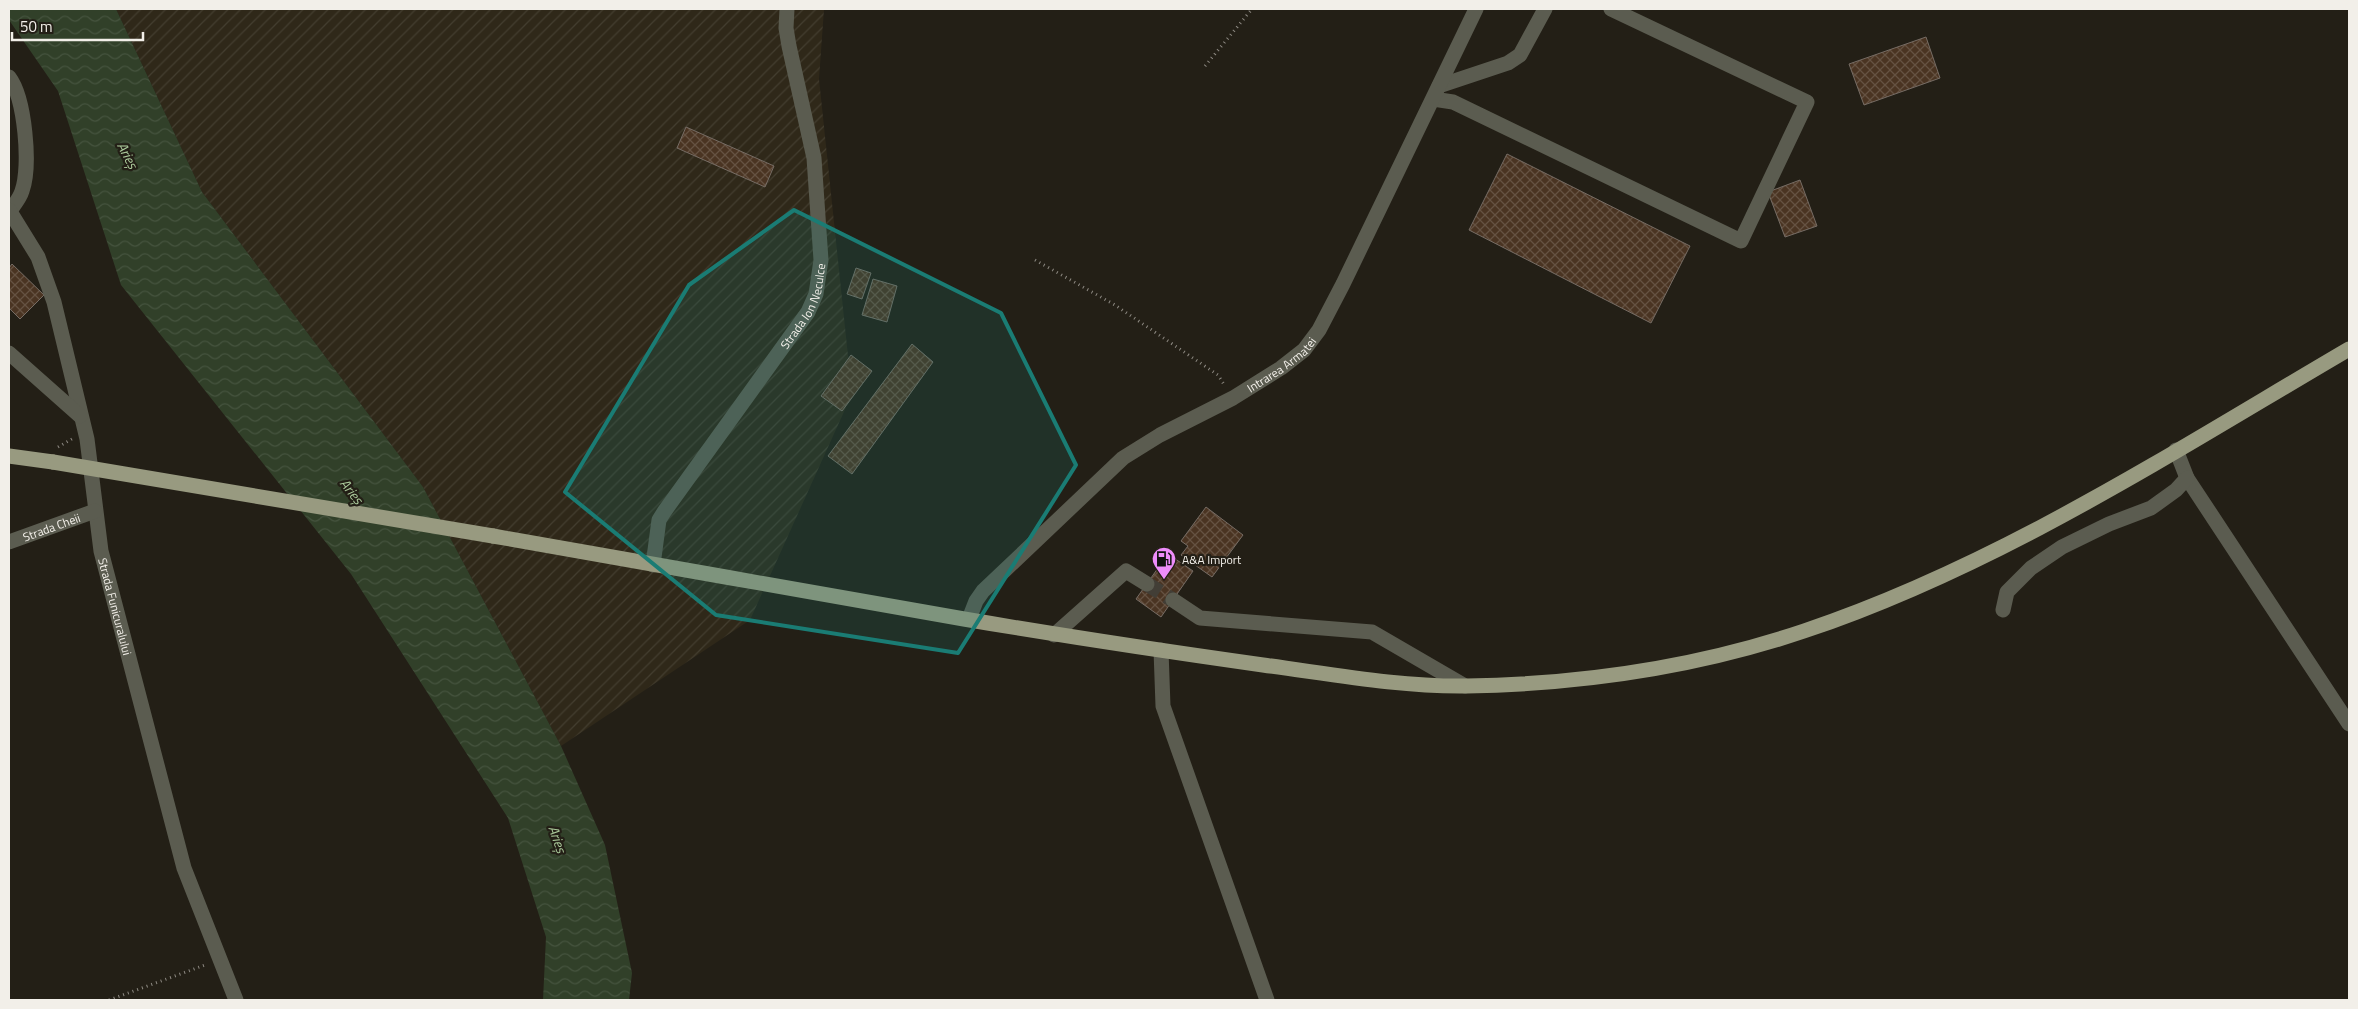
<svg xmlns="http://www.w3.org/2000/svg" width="2358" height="1009" font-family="'Titillium Web',sans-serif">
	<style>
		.industrial { fill: url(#industrial-furrows) }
		.water { fill: url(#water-waves) }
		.building { fill: url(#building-cross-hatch); stroke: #766c64 }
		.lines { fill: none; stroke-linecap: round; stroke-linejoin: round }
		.minor-tunnel { stroke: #423e36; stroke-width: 15; stroke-dasharray: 15 8; stroke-linecap: butt }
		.path { stroke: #8e8a83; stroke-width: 3; stroke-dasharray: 1 4; stroke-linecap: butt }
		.minor { stroke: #5b5c50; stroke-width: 15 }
		.major { stroke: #989a80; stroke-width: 15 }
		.major-bridge { stroke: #989a80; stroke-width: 15 }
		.marked { fill: #1a7c74; fill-opacity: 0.2; stroke: #1a7c74; stroke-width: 4; stroke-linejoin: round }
		.labels { text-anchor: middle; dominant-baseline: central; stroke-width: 4.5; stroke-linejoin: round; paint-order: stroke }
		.street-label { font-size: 12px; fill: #f2efe9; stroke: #231f16 }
		.poi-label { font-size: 12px; fill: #f2efe9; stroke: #231f16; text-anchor: start }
		.water-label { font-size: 14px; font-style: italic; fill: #accb9c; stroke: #231f16 }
	</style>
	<defs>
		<pattern id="industrial-furrows" width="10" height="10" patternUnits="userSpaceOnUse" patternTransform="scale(1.25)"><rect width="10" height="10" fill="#2f2819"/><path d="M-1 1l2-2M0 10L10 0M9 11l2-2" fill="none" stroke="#433d2f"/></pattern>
		<pattern id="water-waves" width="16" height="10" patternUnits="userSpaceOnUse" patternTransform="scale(1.25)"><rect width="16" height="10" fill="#314029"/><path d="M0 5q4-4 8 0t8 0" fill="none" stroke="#45533e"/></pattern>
		<pattern id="building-cross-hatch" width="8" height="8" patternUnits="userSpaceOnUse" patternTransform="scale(1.25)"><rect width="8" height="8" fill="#4a3422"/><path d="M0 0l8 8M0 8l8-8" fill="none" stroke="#655242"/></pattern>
	</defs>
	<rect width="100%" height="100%" fill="#231f16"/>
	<!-- industrial -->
	<path class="industrial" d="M116,9h708l-5,70 33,315 -102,226 -189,126 -138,-259 -221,-295z"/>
	<!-- water -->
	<path class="water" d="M9,9h107l86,183 221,295 138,259 44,99 27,128 -3,27h-86l3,-63 -38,-119 -157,-244 -230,-289 -63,-194 -49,-71z"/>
	<!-- building -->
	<path class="building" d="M1926,37l14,41 -76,27 -15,-41z
		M686,127l88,39 -9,21 -88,-39z
		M1507,154l183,92 -39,77 -182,-93z
		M1800,180l17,46 -32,11 -17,-45z
		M12,264l32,31 -24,24 -11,-11v-40z
		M856,268l15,5 -9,26 -15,-5z
		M873,279l24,7 -10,36 -25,-7z
		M912,344l21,18 -81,112 -24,-18z
		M851,355l21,16 -30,40 -21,-15z
		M1206,507l37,28 -31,42 -31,-22 7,-9 -7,-5z
		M1168,554l25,17 -32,46 -25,-18z"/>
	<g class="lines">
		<!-- minor-tunnel -->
		<path class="minor-tunnel" d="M1147,584l26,16"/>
		<!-- path -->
		<path class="path" d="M1205,66l47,-57
			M1035,260l80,45 103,70 7,11
			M58,447l14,-8
			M109,1000l96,-35"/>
		<!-- minor -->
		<g class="minor">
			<path d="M9,77c16,21 22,89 13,114 -2,7 -8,14 -12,20"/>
			<path d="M1439,86l69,-23 12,-8 25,-46"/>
			<path d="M1433,99l20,3 288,139 66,-139 -196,-93"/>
			<path id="s1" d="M9,210l29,47 16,45 33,137 14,112 83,317 52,132"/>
			<path d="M9,353l71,63"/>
			<path d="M2176,450l11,28 162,246"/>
			<path id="s2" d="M9,542l86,-31"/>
			<path id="s3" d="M653,565l6,-45 5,-8 144,-200 8,-18 5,-34 -7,-102 -25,-112 -3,-18 1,-19"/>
			<path d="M1173,600l27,18 172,14 93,54"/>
			<path d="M2003,610l4,-18 24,-24 31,-21 47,-23 42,-16 25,-18 11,-12"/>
			<path id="s4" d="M969,619l7,-18 7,-10 140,-133 37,-23 73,-37 48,-30 23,-18 15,-20 24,-46 133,-275"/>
			<path d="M1054,635l72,-64 21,13"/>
			<path d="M1161,650l2,56 104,294"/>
		</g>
		<!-- major -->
		<path class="major" d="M9,456l44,6
			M493,536c157,28 314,55 471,83 100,17 199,32 299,46 68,9 136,22 204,21 113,-2 230,-19 337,-55 194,-65 369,-179 545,-282"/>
		<!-- major-bridge -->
		<path class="major-bridge" d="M53,462l440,74"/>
	</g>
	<!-- marked area -->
	<path class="marked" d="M794,210l207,103 75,152 -118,188 -242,-38 -151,-123 124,-207z"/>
	<!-- icons -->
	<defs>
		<symbol id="fuel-pin" viewBox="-11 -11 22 30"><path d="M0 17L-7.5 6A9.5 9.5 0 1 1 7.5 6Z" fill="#ed8cfa" stroke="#231f16"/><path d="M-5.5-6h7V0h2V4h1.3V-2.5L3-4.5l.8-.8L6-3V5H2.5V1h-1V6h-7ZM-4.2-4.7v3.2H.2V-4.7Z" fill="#111"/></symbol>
	</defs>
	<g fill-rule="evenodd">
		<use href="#fuel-pin" x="1150" y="545" width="28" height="38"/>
	</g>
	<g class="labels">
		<!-- street labels -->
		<g class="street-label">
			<text stroke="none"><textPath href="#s3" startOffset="305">Strada Ion Neculce</textPath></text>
			<text stroke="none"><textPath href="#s4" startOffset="409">Intrarea Armatei</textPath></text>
			<text stroke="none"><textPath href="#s2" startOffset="45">Strada Cheii</textPath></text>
			<text stroke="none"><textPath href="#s1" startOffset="414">Strada Funicuralului</textPath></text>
		</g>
		<!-- poi labels -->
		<g class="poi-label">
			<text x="1182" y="559">A&amp;A Import</text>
		</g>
		<!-- water labels -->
		<g class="water-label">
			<text transform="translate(128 155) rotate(63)">Arieș</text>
			<text transform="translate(352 491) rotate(52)">Arieș</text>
			<text transform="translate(558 839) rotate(71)">Arieș</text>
		</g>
	</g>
	<!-- border -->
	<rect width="2358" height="1009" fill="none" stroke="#f2efe9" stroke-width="20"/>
	<!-- scale -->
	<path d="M12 32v8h131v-8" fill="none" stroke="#f2efe9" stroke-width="2.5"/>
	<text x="20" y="32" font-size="15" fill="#f2efe9" stroke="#231f16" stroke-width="4" paint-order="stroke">50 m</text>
</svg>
